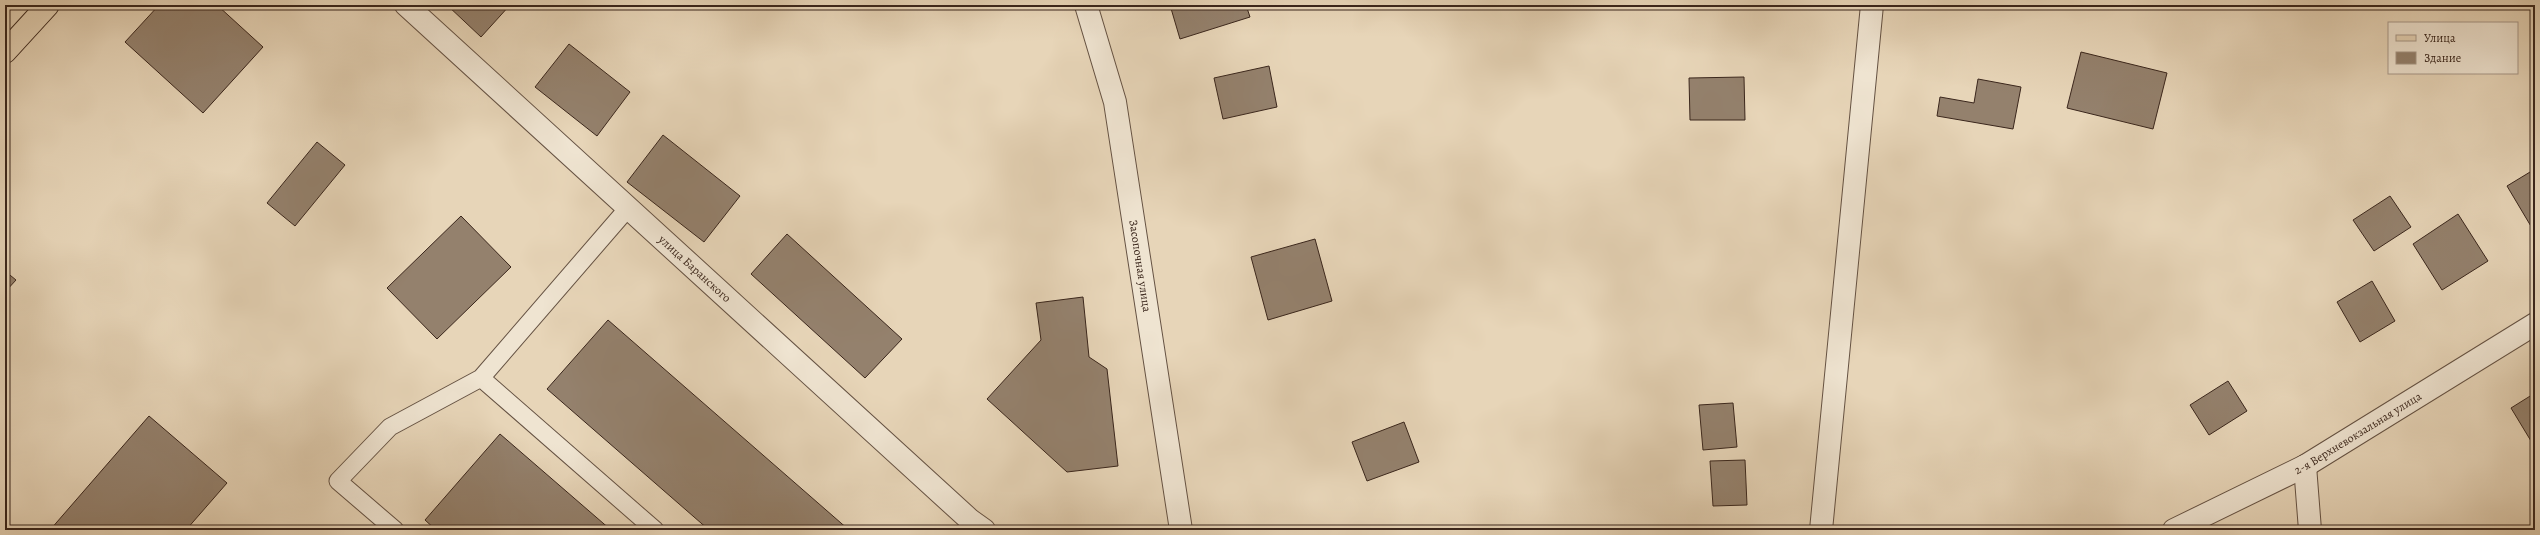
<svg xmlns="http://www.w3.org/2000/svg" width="2540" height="535" font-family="Alegreya,serif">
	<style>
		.building { fill: #94816d; stroke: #3a261c }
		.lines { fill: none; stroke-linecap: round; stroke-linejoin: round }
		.service-casing { stroke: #655243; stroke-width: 19 }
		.minor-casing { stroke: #655243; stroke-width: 24 }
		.tertiary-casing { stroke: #655243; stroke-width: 24 }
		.primary-casing { stroke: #3a261c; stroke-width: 24 }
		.service { stroke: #efe4d1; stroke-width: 17 }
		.minor { stroke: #efe4d1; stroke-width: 22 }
		.tertiary { stroke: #efe4d1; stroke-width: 22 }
		.primary { stroke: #e7d5b8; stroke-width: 22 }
		.labels { text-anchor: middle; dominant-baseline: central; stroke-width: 4; stroke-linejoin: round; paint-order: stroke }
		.street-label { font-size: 12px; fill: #3a261c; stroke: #efe4d1 }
	</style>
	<rect width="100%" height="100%" fill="#e7d5b8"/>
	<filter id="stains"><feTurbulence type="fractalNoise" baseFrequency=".005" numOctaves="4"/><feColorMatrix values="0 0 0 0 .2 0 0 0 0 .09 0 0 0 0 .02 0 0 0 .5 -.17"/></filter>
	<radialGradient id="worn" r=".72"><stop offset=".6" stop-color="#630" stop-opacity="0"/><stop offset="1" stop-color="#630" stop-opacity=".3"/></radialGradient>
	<!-- building -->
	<path class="building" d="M159,5h58l46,42 -60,66 -78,-71z
		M447,5h63l-29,32z
		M1170,5h76l4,12 -70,22z
		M569,44l61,48 -33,44 -62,-49z
		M2081,52l86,21 -14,56 -86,-21z
		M1269,66l8,41 -54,12 -9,-41z
		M1744,77l1,43h-55l-1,-42z
		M1978,79l43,8 -8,42 -76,-13 3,-19 34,6z
		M663,135l77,61 -36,46 -77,-60z
		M317,142l28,23 -50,61 -28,-23z
		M2535,169v64l-28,-47z
		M2390,196l21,31 -37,24 -21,-31z
		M2458,214l30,47 -46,29 -29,-46z
		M461,216l50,51 -74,72 -50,-51z
		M787,234l115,105 -37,39 -114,-104z
		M1315,239l17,62 -64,19 -17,-63z
		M5,271l11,9 -11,12z
		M2372,281l23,40 -35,21 -23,-40z
		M1083,297l6,60 18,12 11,97 -51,6 -80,-73 54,-59 -5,-37z
		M608,320l241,210h-140l-162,-141z
		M2228,381l19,30 -38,24 -19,-30z
		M2535,393v46l-4,2 -20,-33z
		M1733,403l4,44 -34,3 -4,-45z
		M149,416l78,67 -41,47h-136z
		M1404,422l15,40 -52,19 -15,-39z
		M500,434l111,96h-175l-11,-10z
		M1745,460l2,45 -34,1 -3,-45z"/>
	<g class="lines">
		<defs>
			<path id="service" d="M481,378l174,152
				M395,530l-57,-49 52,-54 91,-49 147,-170"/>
			<g id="minor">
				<path id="s1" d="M406,5l564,515 14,10"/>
				<path d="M2305,466l5,64"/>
				<path d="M1821,530l51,-525"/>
				<path id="s2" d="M2174,530l131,-64 230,-142"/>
			</g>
			<g id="tertiary">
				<path id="s3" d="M1086,5l29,97 66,428"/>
			</g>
			<path id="primary" d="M5,52l43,-47"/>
		</defs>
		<!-- service casing -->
		<use href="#service" class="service-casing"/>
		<!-- minor casing -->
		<use href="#minor" class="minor-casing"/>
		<!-- tertiary casing -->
		<use href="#tertiary" class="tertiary-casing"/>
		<!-- primary casing -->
		<use href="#primary" class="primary-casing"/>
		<!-- service -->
		<use href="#service" class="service"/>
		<!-- minor -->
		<use href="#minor" class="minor"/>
		<!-- tertiary -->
		<use href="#tertiary" class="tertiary"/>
		<!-- primary -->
		<use href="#primary" class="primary"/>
	</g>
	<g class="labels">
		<!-- street labels -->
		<g class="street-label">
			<text stroke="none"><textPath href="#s3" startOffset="267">Засопочная улица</textPath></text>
			<text stroke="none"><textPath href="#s1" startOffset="391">улица Баранского</textPath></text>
			<text stroke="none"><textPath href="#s2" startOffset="208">2-я Верхневокзальная улица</textPath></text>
		</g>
	</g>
	<!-- margin -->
	<rect width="2540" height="535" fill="none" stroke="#e7d5b8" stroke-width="20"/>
	<rect x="6" y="6" width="2528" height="523" fill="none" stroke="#3a261c" stroke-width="2"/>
	<rect x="10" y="10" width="2520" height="515" fill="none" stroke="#3a261c"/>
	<!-- legend -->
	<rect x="2388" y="22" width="130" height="52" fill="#efe4d1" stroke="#a79889"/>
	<rect x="2396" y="35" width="20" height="6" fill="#e7d5b8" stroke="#a79889"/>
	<text x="2424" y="42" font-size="12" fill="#3a261c">Улица</text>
	<rect x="2396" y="52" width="20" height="12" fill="#94816d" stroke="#a79889"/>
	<text x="2424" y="62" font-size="12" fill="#3a261c">Здание</text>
	<rect width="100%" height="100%" filter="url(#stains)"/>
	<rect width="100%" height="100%" fill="url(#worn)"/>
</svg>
